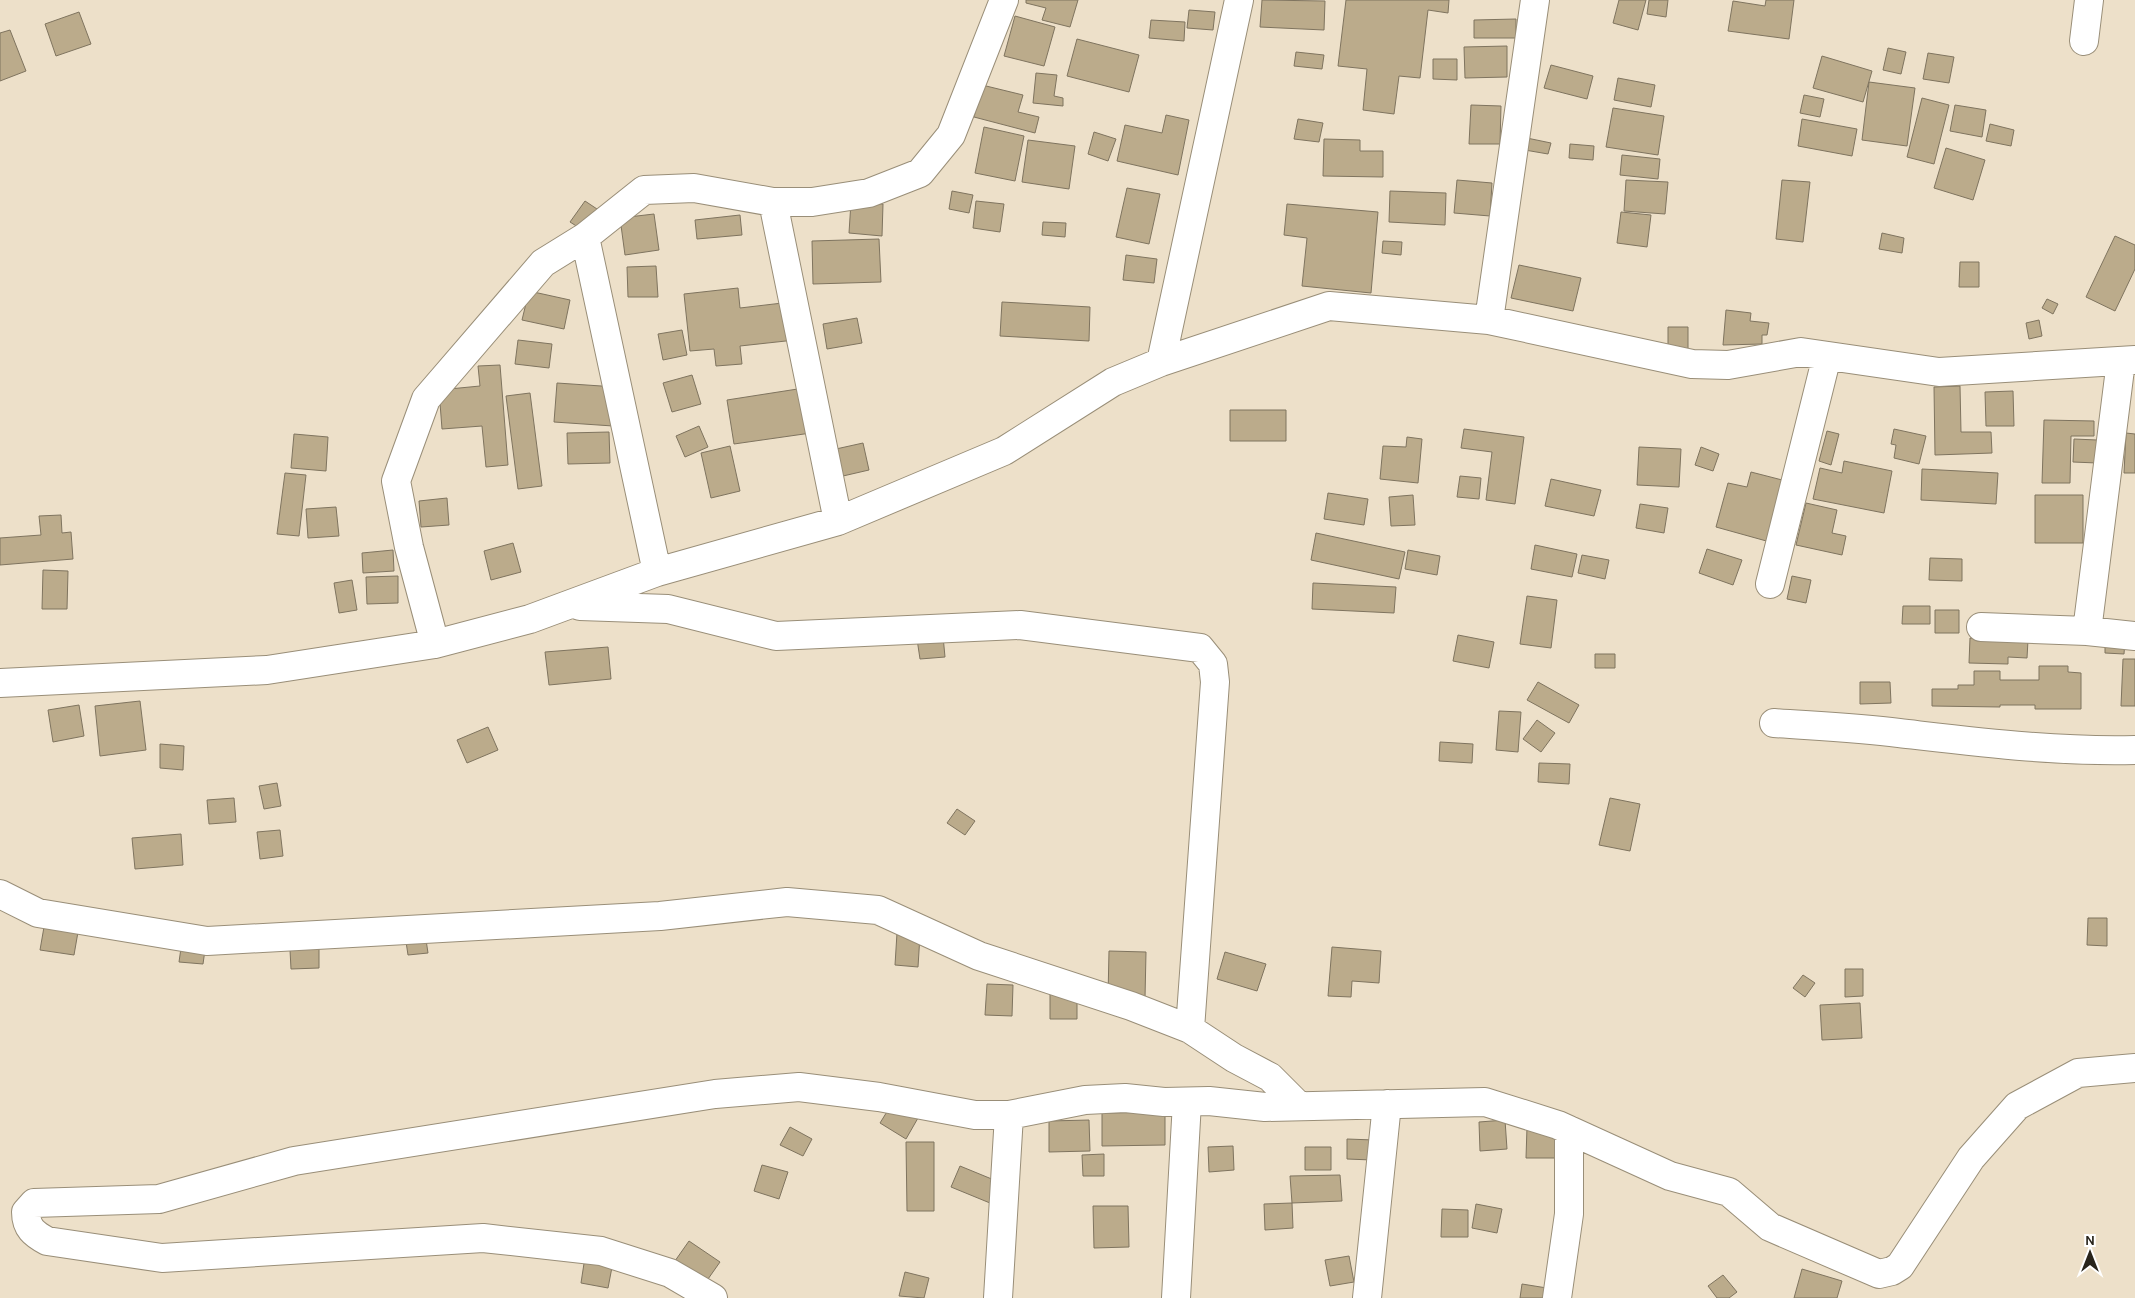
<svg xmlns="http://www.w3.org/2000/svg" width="2135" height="1298" font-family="Karla,sans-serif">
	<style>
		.building { fill: #bbab8b; stroke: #7f745f }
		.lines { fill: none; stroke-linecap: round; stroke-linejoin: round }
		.minor-casing { stroke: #998e78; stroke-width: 30 }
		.minor { stroke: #fff; stroke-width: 28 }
	</style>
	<rect width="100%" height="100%" fill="#ede0c9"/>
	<!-- building -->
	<path class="building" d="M1026,0h52l-8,27 -28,-7 4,-12 -20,-5z
		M1262,0l63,1 -1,29 -64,-3z
		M1346,0h103l-1,13 -20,-3 -8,68 -21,-2 -5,38 -31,-4 4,-41 -29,-3z
		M1619,0h27l-8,30 -25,-7z
		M1649,0h19l-2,17 -19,-3z
		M1766,0h28l-5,39 -61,-8 5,-30 32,5z
		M1189,10l26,2 -2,18 -26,-2z
		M79,12l12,32 -35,12 -11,-32z
		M1015,16l40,11 -11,39 -40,-10z
		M1516,19v19h-42v-18z
		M1151,20l34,2 -1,19 -35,-3z
		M10,30l16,41 -26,10v-48z
		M1077,39l62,16 -10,37 -62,-16z
		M1507,46v31l-42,1 -1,-31z
		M1888,48l18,4 -5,22 -18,-4z
		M1296,52l28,3 -2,14 -28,-3z
		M1928,53l26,4 -5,26 -26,-4z
		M1822,56l50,15 -9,31 -50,-14z
		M1433,59h24v21l-24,-1z
		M1551,65l42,11 -6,23 -43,-11z
		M1036,73l21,2 -3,21 9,2v8l-30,-3z
		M1618,78l37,7 -4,22 -37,-7z
		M1869,82l46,6 -8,58 -45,-6z
		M982,85l41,10 -5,17 21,5 -4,16 -61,-16z
		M1804,95l20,4 -4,18 -20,-4z
		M1922,98l27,7 -15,59 -27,-7z
		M1471,105l30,1 -1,38h-31z
		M1955,105l31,5 -4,27 -32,-6z
		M1613,108l51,8 -6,39 -52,-8z
		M1166,115l23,5 -11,55 -61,-14 8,-36 37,8z
		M1298,119l25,4 -4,19 -25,-3z
		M1802,119l55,10 -5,27 -54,-10z
		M1990,124l24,6 -3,16 -25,-5z
		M984,127l40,9 -9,45 -40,-8z
		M1094,132l22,7 -8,22 -20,-7z
		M1522,137l29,6 -3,11 -29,-5z
		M1324,139l36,1v11h23v26l-60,-1z
		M1028,140l47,6 -6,43 -47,-7z
		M1570,144l24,2 -1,14 -24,-2z
		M1946,148l39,12 -12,40 -39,-12z
		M1622,155l38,4 -2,20 -38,-4z
		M1457,180l35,3 -2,33 -36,-3z
		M1626,180l42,2 -3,32 -41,-3z
		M1782,180l28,2 -7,60 -27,-3z
		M1127,188l33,6 -11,50 -33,-7z
		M952,191l21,4 -4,18 -20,-4z
		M1390,191l56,2 -1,32 -56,-3z
		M585,201l18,12 -14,21 -19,-12z
		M976,201l28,3 -4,28 -27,-4z
		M851,202l32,2 -1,32 -33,-3z
		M1287,204l91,8 -7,81 -69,-7 5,-48 -23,-3z
		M1621,212l30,3 -4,32 -30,-4z
		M654,214l5,36 -34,5 -5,-37z
		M740,215l2,20 -45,4 -2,-19z
		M1043,222l23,1 -1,14 -23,-2z
		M1882,233l22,5 -2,15 -23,-4z
		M2115,236l20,9v24l-20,42 -29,-14z
		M879,239l2,43 -68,2 -1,-43z
		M1383,241l19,1 -1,13 -19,-2z
		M1126,255l31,4 -3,24 -31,-3z
		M1960,262h19v25h-20z
		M1519,265l62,13 -8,33 -62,-13z
		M656,266l2,31h-30l-1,-30z
		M738,288l2,20 51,-6 4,38 -55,6 2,18 -26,2 -2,-17 -24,2 -6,-57z
		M529,291l41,9 -6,29 -42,-9z
		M2047,299l11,5 -5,10 -11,-6z
		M1002,302l88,5 -1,34 -89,-5z
		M1726,310l25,3 -1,8 19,2 -2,12h-5v9l-39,1z
		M857,318l5,25 -35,6 -4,-25z
		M2039,320l3,16 -13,3 -3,-16z
		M1668,327h20v27h-20z
		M682,330l5,25 -24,5 -5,-26z
		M518,340l34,4 -3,24 -34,-4z
		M500,365l8,100 -22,2 -4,-41 -40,3 -3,-39 41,-4 -2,-20z
		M692,375l9,29 -29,8 -9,-29z
		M557,383l59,4 -3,39 -59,-4z
		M1960,386l1,46h30l1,21 -57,2 -1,-68z
		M804,388l7,45 -77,11 -7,-44z
		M2013,391l1,35h-28l-1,-34z
		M530,393l12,93 -24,3 -12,-93z
		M1230,410h56v31h-56z
		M2044,420l50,1v15h-23l-1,47h-28z
		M699,426l9,21 -23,10 -9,-21z
		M1464,429l60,8 -9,67 -29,-4 6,-48 -31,-4z
		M1894,429l32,7 -7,28 -25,-6 2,-13 -5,-1z
		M1827,431l12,3 -8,31 -12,-4z
		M609,432l1,31 -42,1 -1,-31z
		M2126,433l9,1v39h-11z
		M294,434l34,3 -2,34 -35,-3z
		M1407,437l15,2 -4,44 -38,-4 3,-33 23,1z
		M2074,439l23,1v23l-24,-1z
		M863,443l6,27 -26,6 -7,-27z
		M730,446l10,45 -29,7 -10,-45z
		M1639,447l42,2 -2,38 -42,-2z
		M1701,447l18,7 -6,17 -18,-6z
		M1844,461l48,10 -8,42 -71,-14 7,-31 22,5z
		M1922,469l76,4 -2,31 -75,-4z
		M1751,472l35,9 -16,61 -54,-15 12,-44 19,4z
		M285,473l21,2 -7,61 -22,-2z
		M1460,476l21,2 -2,21 -22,-2z
		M1551,479l50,11 -7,26 -49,-10z
		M1328,493l40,6 -4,26 -40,-6z
		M1413,495l2,30 -24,1 -2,-29z
		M2035,495h48v48h-48z
		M447,498l2,27 -28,2 -2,-26z
		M1806,503l31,7 -5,23 14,3 -4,19 -46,-10z
		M1640,504l28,4 -4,25 -28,-5z
		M336,507l3,29 -31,2 -2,-29z
		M61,515l1,18 9,-1 2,27 -73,6v-27l41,-3 -2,-19z
		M1316,533l89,19 -6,27 -88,-19z
		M513,543l8,29 -30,8 -7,-29z
		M1535,545l42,9 -5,23 -41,-8z
		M1707,549l35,11 -9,25 -34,-12z
		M393,550l1,21 -31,2 -1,-20z
		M1408,550l32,6 -3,19 -32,-6z
		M1582,555l27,5 -4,19 -27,-6z
		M1930,558l32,1v22l-33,-1z
		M43,570l25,1 -1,38h-25z
		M398,576v27l-31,1 -1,-27z
		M1792,576l19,4 -5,23 -19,-4z
		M352,580l5,30 -18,3 -5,-30z
		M1313,583l83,4 -2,26 -82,-4z
		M1527,596l30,4 -6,48 -31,-4z
		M1903,606h27v18h-28z
		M1935,610h24v23h-24z
		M1458,635l36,7 -5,26 -36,-7z
		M943,636l2,21 -25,2 -3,-20z
		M1970,638l58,2 -1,18 -19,-1v7l-39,-1z
		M2105,639l20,1 -1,14 -19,-1z
		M608,647l3,32 -62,6 -4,-33z
		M1595,654h20v14h-20z
		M2123,659h12v47h-14z
		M2039,666h29v6l13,1v36h-46v-4h-35v2l-68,-1v-17h26v-4h16v-14h26v9h39z
		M1538,682l41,23 -10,18 -42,-23z
		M1860,682h30l1,21 -31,1z
		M140,701l6,49 -46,6 -5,-50z
		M79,705l5,31 -31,6 -5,-32z
		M1499,711l22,1 -3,40 -22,-2z
		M1537,720l18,13 -14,19 -18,-13z
		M488,727l10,23 -31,13 -10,-23z
		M1440,742l33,2 -1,19 -33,-2z
		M160,744l24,2 -1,24 -23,-2z
		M1539,763l31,1 -1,20 -31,-2z
		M277,783l4,23 -17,3 -5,-23z
		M234,798l2,24 -27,2 -2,-24z
		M1610,798l30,6 -10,47 -31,-6z
		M957,809l18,12 -10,14 -18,-12z
		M280,830l3,26 -23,3 -3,-27z
		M181,834l2,31 -48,4 -3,-31z
		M2088,918h19v28l-20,-1z
		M44,927l34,5 -4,23 -34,-5z
		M425,933l3,20 -20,2 -3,-20z
		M897,933l23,2 -2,32 -23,-2z
		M182,941l24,2 -3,21 -24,-2z
		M1332,947l49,4 -2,32 -27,-2 -1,16 -23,-1z
		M319,949v19l-28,1 -1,-19z
		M1109,951l37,1 -1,46 -37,-1z
		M1225,952l41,12 -9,27 -40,-12z
		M1845,969h18v27l-18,1z
		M1803,975l12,8 -10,14 -12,-9z
		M987,984l26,1 -1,31 -27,-1z
		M1050,992h27v27h-27z
		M1860,1003l2,35 -40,2 -2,-35z
		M893,1102l25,16 -12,21 -26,-16z
		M1165,1112v33l-63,1v-33z
		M1089,1120l1,31 -41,1v-31z
		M1505,1120l2,29 -27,2 -1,-29z
		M790,1127l22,12 -9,17 -23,-11z
		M1527,1127l35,1 -1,30h-35z
		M1347,1139l27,1 -2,20 -25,-1z
		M906,1142h28v69h-27z
		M1233,1146l1,24 -25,2 -1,-25z
		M1305,1147h26v23h-26z
		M1104,1154v22h-21l-1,-21z
		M762,1165l26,7 -9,27 -25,-8z
		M960,1166l39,16 -9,21 -39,-16z
		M1340,1175l2,26 -50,2 -2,-27z
		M1292,1203l1,25 -28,2 -1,-26z
		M1476,1204l26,5 -5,24 -25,-5z
		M1093,1206h35l1,41 -35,1z
		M1442,1209l26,1v27h-27z
		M689,1241l31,21 -19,27 -31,-21z
		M1349,1256l5,26 -24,4 -5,-26z
		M585,1257l28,5 -5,26 -27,-5z
		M1802,1269l40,12 -5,17h-43z
		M905,1272l24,6 -5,20 -25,-2z
		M1723,1275l14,17 -8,6h-12l-9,-12z
		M1522,1284l31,5 -2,9h-31z"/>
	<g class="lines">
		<defs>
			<path id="minor" d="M2084,41l5,-41
				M773,202l65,319
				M585,237l72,335
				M1489,320l46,-320
				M1161,362l78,-362
				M1770,584l57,-228
				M580,606l88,3 108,27 244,-11 180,23 13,16 2,18 -25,347
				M1981,627l106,4 48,5
				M2087,631l34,-270
				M435,644l-26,-97 -13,-66 30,-82 117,-136 42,-26 59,-47 50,-2 79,14h39l57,-9 51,-20 31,-38 53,-135
				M0,683l267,-13 168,-26 95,-25 127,-47 181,-51 166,-70 109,-69 48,-20 168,-56 160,14 203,44 36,1 73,-13 138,20 196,-12
				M1774,723c42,3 84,5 125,10 79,9 157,19 236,17
				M0,894l38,19 169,28 453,-25 127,-14 91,8 101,46 152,50 59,23 44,29 36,19 29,29
				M713,1298l-43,-25 -69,-22 -118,-13 -321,20 -115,-17c-13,-7 -21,-13 -21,-29l8,-9 125,-4 135,-38 421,-67 84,-7 80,10 96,18h34l76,-15 40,-2 39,4 45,-1 56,6 220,-5 73,23 112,51 59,16 41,35 109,47 13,-3 8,-5 71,-108 46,-52 61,-33 57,-5
				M998,1298l11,-183
				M1176,1298l11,-196
				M1367,1298l20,-194
				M1557,1298l12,-84v-84"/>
		</defs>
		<!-- minor casing -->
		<use href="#minor" class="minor-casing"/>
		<!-- minor -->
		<use href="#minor" class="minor"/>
	</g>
	<!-- north arrow -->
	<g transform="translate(2090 1253)" stroke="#ffffff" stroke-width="4" paint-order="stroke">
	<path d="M0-4L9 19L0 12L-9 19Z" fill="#28241b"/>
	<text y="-8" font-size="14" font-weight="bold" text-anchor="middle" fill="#28241b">N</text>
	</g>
</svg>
